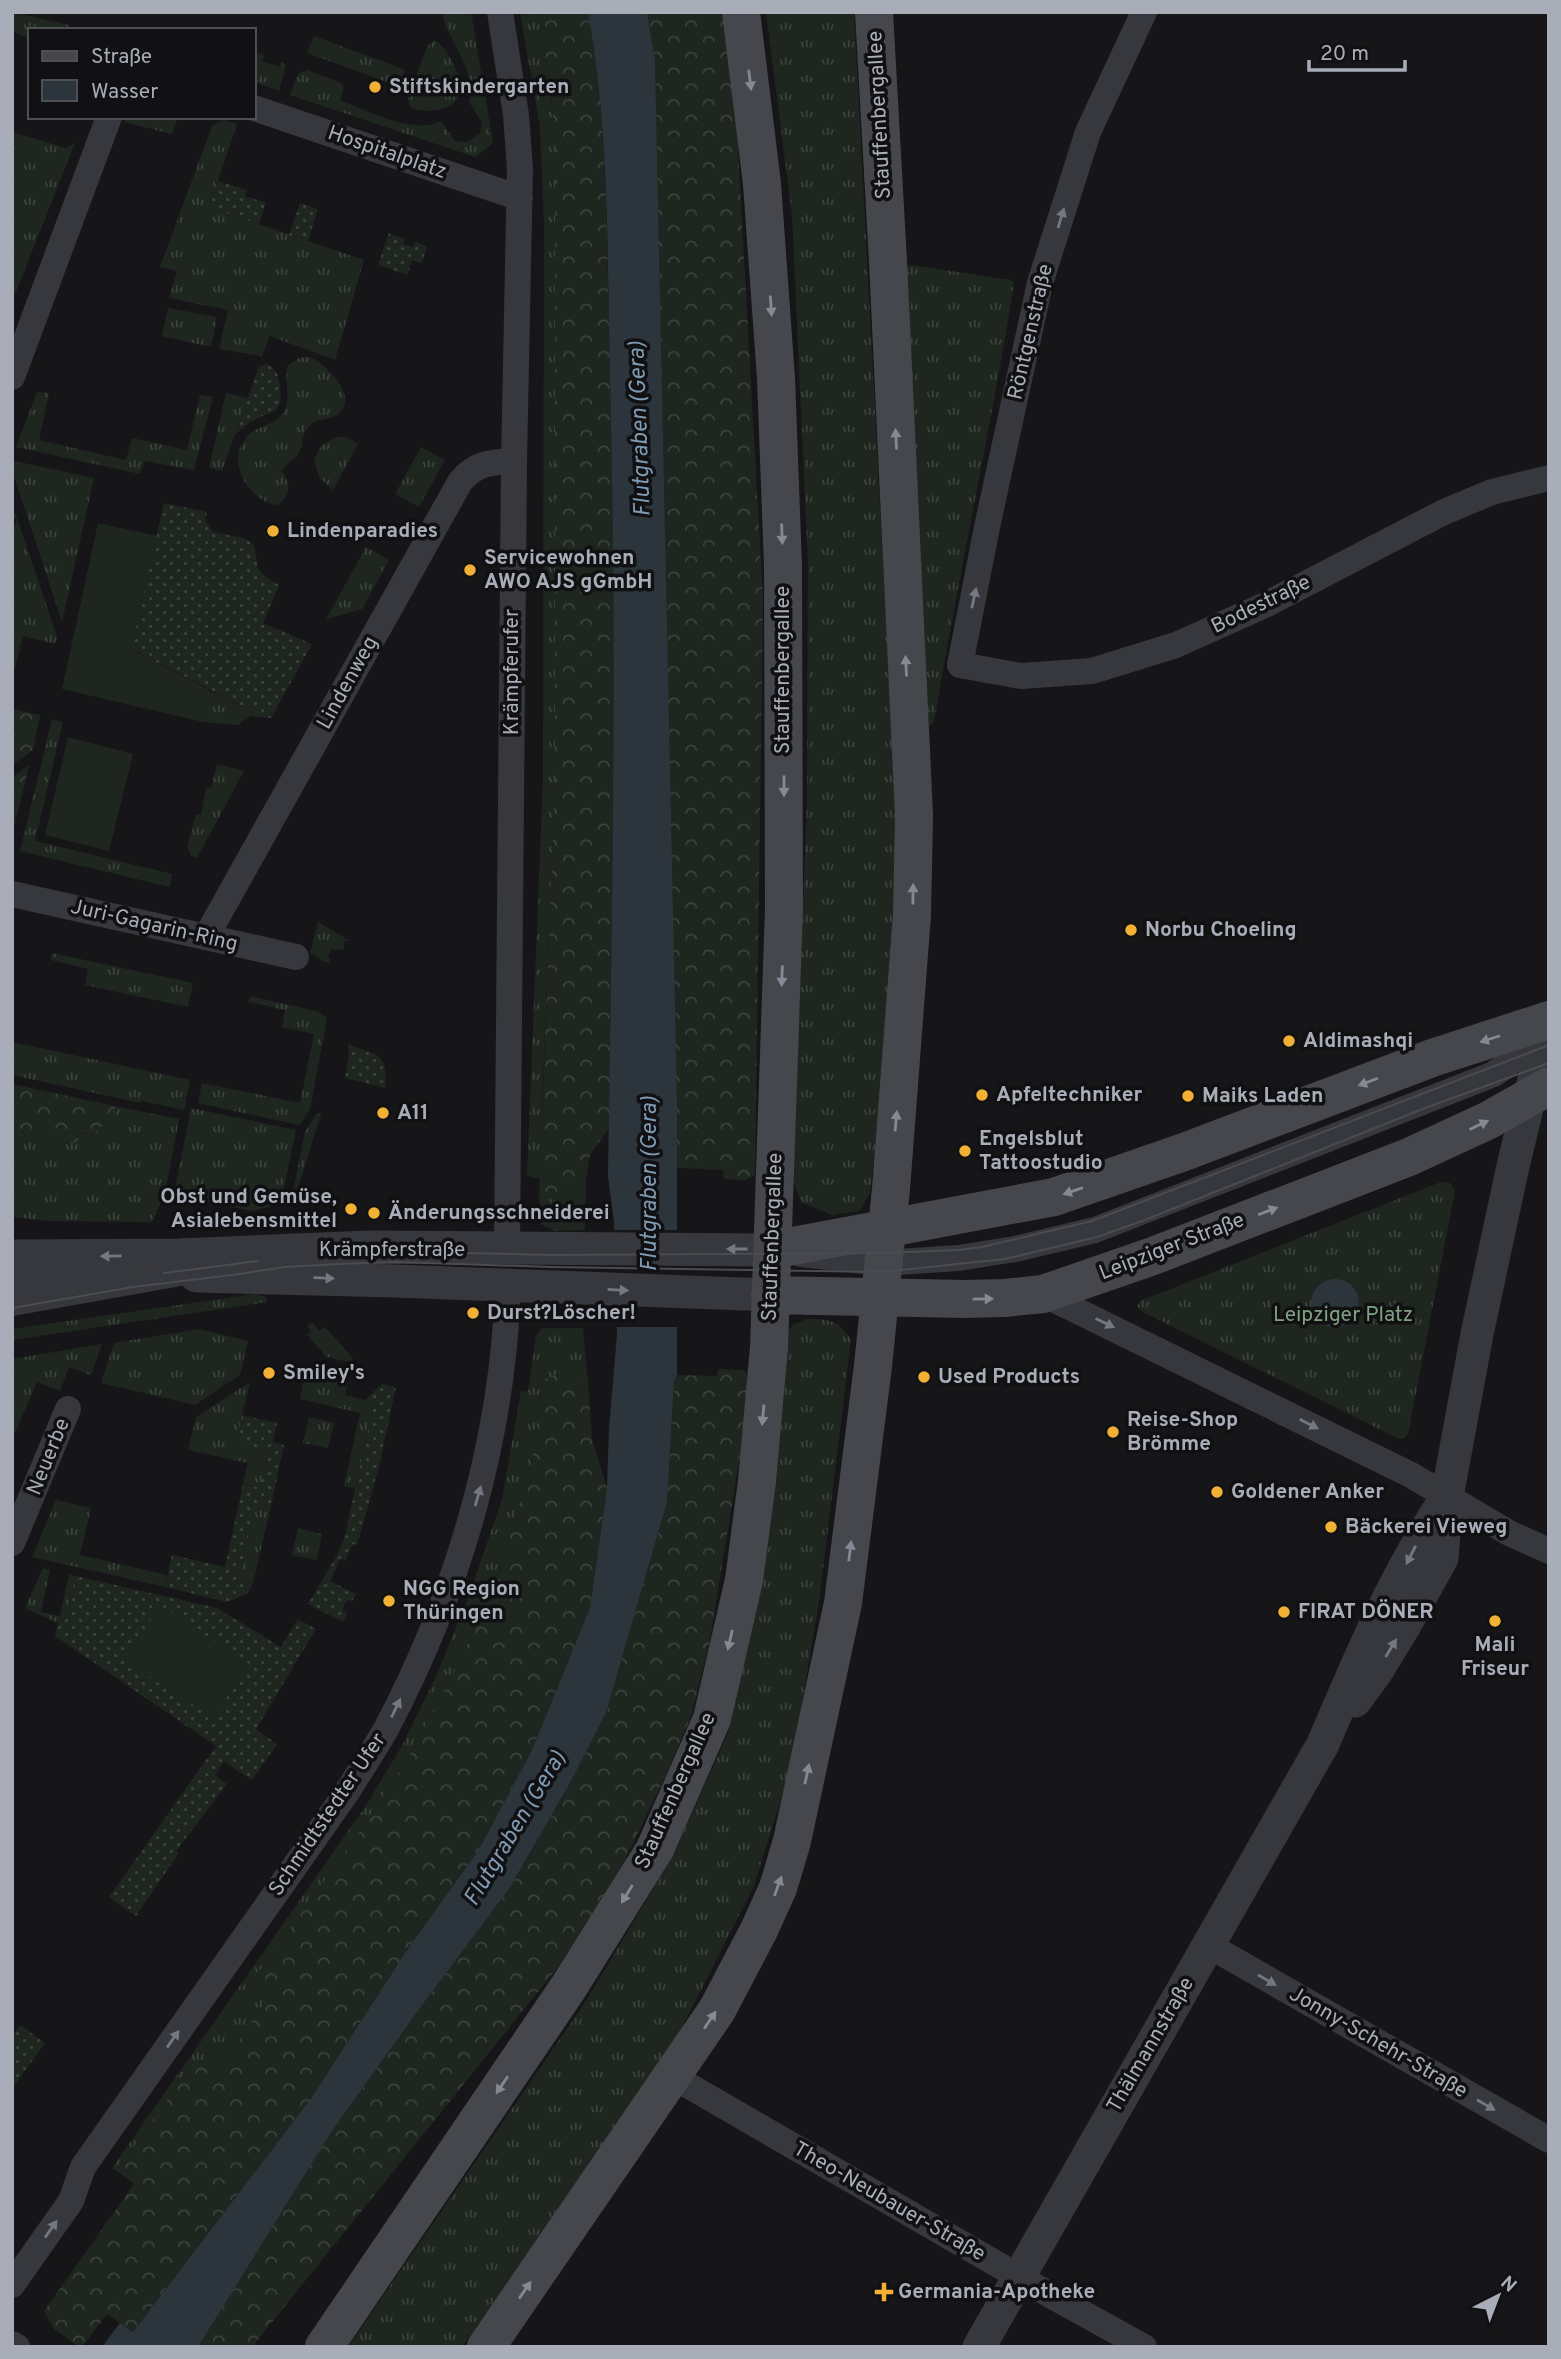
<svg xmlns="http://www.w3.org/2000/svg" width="1561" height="2359" font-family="Overpass,sans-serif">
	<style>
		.grass { fill: url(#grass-tufts) }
		.forest { fill: url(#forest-crowns) }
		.garden { fill: url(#garden-dots) }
		.pitch { fill: #1e261f }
		.water { fill: #2c353c }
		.pier { fill: #161618 }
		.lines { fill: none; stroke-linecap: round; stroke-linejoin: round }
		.minor { stroke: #37383d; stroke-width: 26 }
		.tertiary { stroke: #37383d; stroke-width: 33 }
		.secondary { stroke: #45474d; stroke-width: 38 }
		.tram { stroke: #4a4c52; stroke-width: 2 }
		.oneway { fill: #858993 }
		.oneway2 { fill: #757881 }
		.poi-dot { fill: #f2b134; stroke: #111113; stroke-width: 2.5 }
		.labels { text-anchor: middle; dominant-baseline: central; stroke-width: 7; stroke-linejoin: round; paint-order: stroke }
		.poi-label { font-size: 21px; font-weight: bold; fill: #a8adb8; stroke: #111113; text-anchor: start }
		.street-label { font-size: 21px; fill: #a8adb8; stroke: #111113 }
		.park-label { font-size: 21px; fill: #7fa381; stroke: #111113 }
		.water-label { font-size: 23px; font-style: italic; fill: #7f9bb3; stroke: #111113 }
	</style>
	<defs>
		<pattern id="grass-tufts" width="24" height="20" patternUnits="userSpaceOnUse" patternTransform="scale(1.75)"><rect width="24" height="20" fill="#1e261f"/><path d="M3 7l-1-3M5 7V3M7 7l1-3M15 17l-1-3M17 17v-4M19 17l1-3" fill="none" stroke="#3c433d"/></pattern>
		<pattern id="forest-crowns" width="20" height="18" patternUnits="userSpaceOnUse" patternTransform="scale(1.75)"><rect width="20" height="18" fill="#1e261f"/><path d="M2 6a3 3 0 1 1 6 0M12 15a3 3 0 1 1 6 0" fill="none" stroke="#3c433d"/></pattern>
		<pattern id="garden-dots" width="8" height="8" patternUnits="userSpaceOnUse" patternTransform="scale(1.75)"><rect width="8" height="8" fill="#1e261f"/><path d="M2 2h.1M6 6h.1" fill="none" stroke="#3c433d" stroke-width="1.8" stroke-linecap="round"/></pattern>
	</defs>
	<rect width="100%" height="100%" fill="#161618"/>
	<!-- grass -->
	<path class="grass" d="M12,12l57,13 -1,5h-38v8l-18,-6z
		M442,12h29l22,131 -18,14 -185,-62 8,-21 9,-4 34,13 3,5 -4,12c26,10 76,36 101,21l14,20 12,1 13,-9 2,-11 -13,-20c9,-31 -22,-61 -27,-90z
		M520,12h17l12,61 6,65v641l-13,328 -1,72 -14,-3 16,-397 1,-554 -4,-98z
		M766,12h88l36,684 13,197 -33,300 -11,18 -27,4 -31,-13 -8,-22 14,-381 1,-237 -16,-347z
		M314,36l92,34 -8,12 -8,1 -83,-30z
		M434,40c11,3 27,35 27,47 0,24 -34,27 -50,21l-3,-9 19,-52z
		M254,52l10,3 -2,6 18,6 2,-5 4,3 -7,26 -25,-9z
		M127,117h51l-6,17 -48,-12z
		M224,120l13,4 -28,83 155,53 -29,100 -65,-24 -8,20 -43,-7 9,-39 -59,-12 8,-27 -17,-4 52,-141z
		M12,132l54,16 9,-5 -63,159z
		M904,264l107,16 3,3c-23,146 -55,289 -79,434l-2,6 -4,3z
		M168,308l49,9 -6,30 -49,-11z
		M308,357c18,5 52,41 30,57 -9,7 -21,3 -29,12 -8,7 -5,16 -9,25 -4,9 -13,11 -18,20 9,13 9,24 -5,34 -28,-5 -51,-41 -32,-66 10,-15 30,-12 39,-27 8,-16 -1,-30 4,-47l11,-7z
		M37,392l12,1 -10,47 87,20 6,-22 55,12 13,-55 13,2 -19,73 -49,-9 -5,13 -124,-27z
		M226,393l22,5 -26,73 -13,-3z
		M336,437h10l12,7 -25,46 -14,-13 -5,-17 7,-14z
		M421,447l24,13 -26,47 -24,-13z
		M15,461l79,17 -32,144 -50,-151z
		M14,509l43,128 -2,7 -32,-8 -10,40 -1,-144 5,-13 -5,-2z
		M366,547l23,13 -27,49 -36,10z
		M211,691l41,20 -1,5 -14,9 -34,-3z
		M52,719l11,3 -28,119 137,33 -2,13 -150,-36z
		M217,764l27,7 -47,87 -6,-2 -4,-10 9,-31h5l5,-27h5z
		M318,922l32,19h-6v9l-12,-1 -4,7 3,7 -6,-1 -15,-9z
		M52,953l141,30 -5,24 -103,-22 3,-16 -37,-9z
		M250,996l70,16 7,6 -17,91 -11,16 -101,-22 4,-20 98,20 14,-69 -32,-7 3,-17 -37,-8z
		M12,1042l178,38 -6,30 -42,-9 -1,2 -129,-28z
		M115,1106l64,13 -14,74 -13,29 -102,-1 -38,-4v-88l4,-1 8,5 19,-4 39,6 18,-8 13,-9z
		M191,1108l105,22 -13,62 -11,14 -20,5 -64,-13 -13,-9z
		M317,1113l4,1 -27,87 -2,-5 13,-64z
		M586,1180l-1,50 -31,1 -13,-7 -2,-28 23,6 11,-1z
		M1441,1182l9,1 5,8 -47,243 -4,5 -7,-1 -256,-127 -4,-5 3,-5z
		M255,1294l11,3 1,5 -255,38v-11z
		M807,1319c22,0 32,1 44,21l-32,262 -28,165 -37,119 -82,161 -210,300h-114l238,-346 87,-145 56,-125 31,-142 25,-251 7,-13z
		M312,1322l7,9 6,-4 28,31 -1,5 -25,-6 -20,-22 4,-4 -4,-5z
		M547,1328h36l6,66 -9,-15 -38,2 -10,81 -33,110 -41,93 -52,97 -52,78 -97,136 18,13 -59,85 -20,-14 -79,111 -5,-3 253,-361 38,-63 34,-70 33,-81 32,-94 19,-108 7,1 8,-56 5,-7z
		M199,1329l49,12 -8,34 -45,30 -94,-22 13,-40z
		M102,1344l-11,31 -22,-8 -9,24 -23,-9 -25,58v-81z
		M306,1368l43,10 -4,17 29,7 -19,86 -11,-2 16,-73 -60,-14z
		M250,1382l-14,60 32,8 -8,38 -17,-4 5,-21 -60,-13 8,-33z
		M309,1417l25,6 -6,25 -25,-5z
		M56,1500l35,8 -11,47 87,20 -2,12 -133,-30z
		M256,1502l15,4 -18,77 -15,-3z
		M298,1528l24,6 -5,26 -25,-5z
		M43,1568l7,2 -9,42 19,4 9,-42 7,2 -11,42 -7,5 -33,-15z"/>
	<!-- forest -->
	<path class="forest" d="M537,12h51c22,120 18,243 22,364 7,251 2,501 -1,752l-19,27 -4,25 -13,21 -11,1 -23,-6 16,-417v-641l-6,-65z
		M647,12h80l6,48 30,539 -8,576 -10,5 -21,-1 -1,-9 -46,-2 -22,-1108z
		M12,709l28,6 -7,35 -21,15z
		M29,765l-17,72v-60z
		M12,1084l103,22 -2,12 -5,8 -8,1 -6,7 -9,-2 -9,10 -19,4 -13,-10 -2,-7 -8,6 -10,-2 -8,-5 -4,1z
		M718,1369l26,1 5,9 -5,52 -35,214 -18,71 -23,55 -50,103 -60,93 -306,380h-54l134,-216 91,-127 86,-115 61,-106 36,-70 61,-211 7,-120 3,-7 40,1z
		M563,1371l17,8 9,15 3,45 15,49 -17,120 -59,144 -53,99 -73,102 -93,144 -179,235 -26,-18 -25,33h-3l-25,-18 -10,-18 90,-127 -17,-13 79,-112 20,14 59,-84 -19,-13 98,-136 52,-78 52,-97 41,-93 33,-110 10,-81z"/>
	<!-- garden -->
	<path class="garden" d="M218,181l29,9 -2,6 21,7 -7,21 -50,-17z
		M300,203l18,6 -10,32 -19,-6z
		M389,233l16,6 -2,5 10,3 2,-5 12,4 -5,17 -10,-3 -5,15 -29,-10z
		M267,364c10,5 12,12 13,23 3,29 -8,23 -28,34 -6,4 -12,9 -17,14l24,-69z
		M164,503l43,9 -2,8 8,12 31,6 9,6c8,24 -2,25 26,41l-16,38 49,21 -41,74 -20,-2 1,-5 -121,-62z
		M348,1044c30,12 40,8 37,44l-40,-10 4,-22z
		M382,1384l14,3 -17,80 -22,78 -4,-1 -8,17 -5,-2 -10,22 26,13 -4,7 -5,-1 -5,10 5,3 -4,9 -35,-18 28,-47 8,-17 30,-138 -9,-2z
		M242,1415l35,8 -4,19 11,3 -13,61 -15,-3 -18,76 15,4 -6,11 -20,8 -62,-15 7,-32 53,12 18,-83 17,4 8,-37 -32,-8z
		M76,1576l141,32 64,39 17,-28 18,10 -60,100 21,15 -25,36 -28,-18 -9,13 12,9 -51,67 3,2 -43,63 -27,-19 107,-151 -161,-110 3,-13 7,-5z
		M20,2025l25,18 -33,46v-53z"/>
	<!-- pitch -->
	<path class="pitch" d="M98,523l59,13 -26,113 80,42 -8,31 -141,-33z
		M68,737l65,17 -24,97 -64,-16z
		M160,1605l89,59 -36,54 -89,-58z"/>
	<!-- water -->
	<path class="water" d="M588,12h59l8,48 22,1044v271l-3,7 -7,120 -61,211 -36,70 -61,106 -86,115 -91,127 -134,216h-96l18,-24 13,9 179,-235 93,-144 73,-102 53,-99 59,-144 17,-120 2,-60 8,-93 -3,-113 -6,-45c4,-266 9,-531 2,-797 -3,-122 0,-247 -22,-368z
		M1311 1303a24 24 0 1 1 48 0a24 24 0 1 1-48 0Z"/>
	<!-- pier -->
	<path class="pier" d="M610,1230h71v97h-68z"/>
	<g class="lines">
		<!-- minor -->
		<path class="minor" d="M500,12l16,103 4,54 -6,292 -7,789
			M1144,12l-56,120 -48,151 -53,244 -27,138 61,11 71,-5 84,-26 89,-40 179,-93 48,-20 57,-14
			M254,108l266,90
			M12,377l97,-260
			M12,894l284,63
			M206,937l254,-455c15,-19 31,-20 54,-21
			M801,1254l82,9 76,-5 56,-9 80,-19 399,-156c20,-14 39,-28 52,-50
			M1043,1294l368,181 98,58 40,18
			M12,1303l202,-36
			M12,1543l56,-134
			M1208,1945l341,195
			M672,2076l380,220 92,51
			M12,2285l59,-84 12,-34 264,-375c13,-21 27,-42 39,-63 72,-136 117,-289 122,-443
			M12,2344l5,3"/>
		<!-- tertiary -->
		<path class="tertiary" d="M12,1256l167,-1 191,-8 402,3
			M196,1276l199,5 375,14
			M12,1281l112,-3
			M1355,1701l22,-30 28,-46 37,-67 5,-61 30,-163 36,-168 36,-148
			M979,2347l344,-603c36,-85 72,-170 124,-247"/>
		<!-- secondary -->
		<path class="secondary" d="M772,1250l282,-53 130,-45 248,-94 117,-38
			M770,1295l195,4 39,-1 39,-4 110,-38 256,-99 80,-37 60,-34
			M324,2347l244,-359 87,-139 57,-130 32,-139 13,-99 12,-134 15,-439 -1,-343 -7,-187 -14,-194 -21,-172
			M486,2347l231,-337 42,-80 19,-42 14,-47 51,-238 30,-237 18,-177 21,-274 2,-100 -26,-554 -14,-249"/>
		<!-- tram -->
		<path class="tram" d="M461,1253l91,2 332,-2 75,-3 23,-3 110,-26 457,-176
			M164,1273l94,-12
			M12,1308l121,-21 99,-12 53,-8 53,-3 58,-2 155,5 331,5 123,-13 92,-22 48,-17 280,-112 124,-45"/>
	</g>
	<!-- one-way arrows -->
	<defs><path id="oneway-solid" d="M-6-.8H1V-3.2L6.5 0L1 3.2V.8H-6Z" transform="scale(1.75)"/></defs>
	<g class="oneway">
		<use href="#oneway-solid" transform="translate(750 80) rotate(83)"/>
		<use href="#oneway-solid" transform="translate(771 306) rotate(86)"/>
		<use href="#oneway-solid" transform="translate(896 439) rotate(-93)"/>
		<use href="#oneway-solid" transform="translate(782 534) rotate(88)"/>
		<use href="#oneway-solid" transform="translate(906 666) rotate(-93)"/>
		<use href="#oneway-solid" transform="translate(784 786) rotate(90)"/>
		<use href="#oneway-solid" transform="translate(913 894) rotate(-89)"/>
		<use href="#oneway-solid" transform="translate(782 976) rotate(92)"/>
		<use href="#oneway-solid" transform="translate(1490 1039) rotate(162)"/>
		<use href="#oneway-solid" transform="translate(1368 1082) rotate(159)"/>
		<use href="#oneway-solid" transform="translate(896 1121) rotate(-85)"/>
		<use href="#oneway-solid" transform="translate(1479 1125) rotate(-25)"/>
		<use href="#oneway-solid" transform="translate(1073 1191) rotate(161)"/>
		<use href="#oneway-solid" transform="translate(1268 1211) rotate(-21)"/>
		<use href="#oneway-solid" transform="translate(983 1299) rotate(-1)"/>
		<use href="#oneway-solid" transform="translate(763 1415) rotate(95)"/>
		<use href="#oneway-solid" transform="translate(850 1551) rotate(-83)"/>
		<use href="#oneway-solid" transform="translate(730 1640) rotate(103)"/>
		<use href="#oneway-solid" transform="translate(807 1774) rotate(-78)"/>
		<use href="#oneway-solid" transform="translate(778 1886) rotate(-70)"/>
		<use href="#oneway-solid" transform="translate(627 1894) rotate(122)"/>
		<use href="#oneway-solid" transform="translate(710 2020) rotate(-56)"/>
		<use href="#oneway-solid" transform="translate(502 2085) rotate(124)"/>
		<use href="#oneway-solid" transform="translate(525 2290) rotate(-55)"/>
	</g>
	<g class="oneway2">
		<use href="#oneway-solid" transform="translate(1061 218) rotate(-73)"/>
		<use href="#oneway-solid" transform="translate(974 598) rotate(-78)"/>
		<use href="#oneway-solid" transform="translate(737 1249) rotate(-180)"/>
		<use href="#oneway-solid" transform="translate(111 1256) rotate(179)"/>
		<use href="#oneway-solid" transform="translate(324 1278) rotate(2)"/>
		<use href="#oneway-solid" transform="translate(618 1290) rotate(3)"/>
		<use href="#oneway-solid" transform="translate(1105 1323) rotate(26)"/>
		<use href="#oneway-solid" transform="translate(1309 1424) rotate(27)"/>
		<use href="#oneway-solid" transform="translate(478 1496) rotate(-74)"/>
		<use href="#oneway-solid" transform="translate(1411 1555) rotate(117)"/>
		<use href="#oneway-solid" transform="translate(1391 1648) rotate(-59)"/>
		<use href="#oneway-solid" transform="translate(396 1708) rotate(-64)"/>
		<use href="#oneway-solid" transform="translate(1267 1980) rotate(30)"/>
		<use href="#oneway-solid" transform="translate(173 2039) rotate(-55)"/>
		<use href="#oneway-solid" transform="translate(1486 2105) rotate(30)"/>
		<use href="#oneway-solid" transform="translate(51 2229) rotate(-55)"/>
	</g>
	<!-- markers -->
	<g class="poi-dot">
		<circle cx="375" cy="87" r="7"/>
		<circle cx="273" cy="531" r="7"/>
		<circle cx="470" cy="570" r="7"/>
		<circle cx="1131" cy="930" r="7"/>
		<circle cx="1289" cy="1041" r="7"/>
		<circle cx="982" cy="1095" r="7"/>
		<circle cx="1188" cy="1096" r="7"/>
		<circle cx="383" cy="1113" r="7"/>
		<circle cx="965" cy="1151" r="7"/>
		<circle cx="351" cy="1209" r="7"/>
		<circle cx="374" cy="1213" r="7"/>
		<circle cx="473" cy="1313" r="7"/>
		<circle cx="269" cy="1373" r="7"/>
		<circle cx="924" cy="1377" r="7"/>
		<circle cx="1113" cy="1432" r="7"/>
		<circle cx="1217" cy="1492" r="7"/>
		<circle cx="1331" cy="1527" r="7"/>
		<circle cx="389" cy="1601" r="7"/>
		<circle cx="1284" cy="1612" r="7"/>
		<circle cx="1495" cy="1621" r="7"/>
		<path d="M880.5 2281.5h7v7h7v7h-7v7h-7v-7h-7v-7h7z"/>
	</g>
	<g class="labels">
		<!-- poi labels -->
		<g class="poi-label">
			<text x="389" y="87">Stiftskindergarten</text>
			<text x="287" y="531">Lindenparadies</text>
			<text x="484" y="558">Servicewohnen<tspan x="484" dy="24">AWO AJS gGmbH</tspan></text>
			<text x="1145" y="930">Norbu Choeling</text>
			<text x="1303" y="1041">Aldimashqi</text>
			<text x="996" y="1095">Apfeltechniker</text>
			<text x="1202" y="1096">Maiks Laden</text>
			<text x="397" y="1113">A11</text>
			<text x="979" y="1139">Engelsblut<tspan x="979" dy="24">Tattoostudio</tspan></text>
			<text x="337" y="1197" text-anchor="end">Obst und Gemüse,<tspan x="337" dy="24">Asialebensmittel</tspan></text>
			<text x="388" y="1213">Änderungsschneiderei</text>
			<text x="487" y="1313">Durst?Löscher!</text>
			<text x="283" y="1373">Smiley's</text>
			<text x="938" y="1377">Used Products</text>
			<text x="1127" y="1420">Reise-Shop<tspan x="1127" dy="24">Brömme</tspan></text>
			<text x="1231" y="1492">Goldener Anker</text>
			<text x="1345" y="1527">Bäckerei Vieweg</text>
			<text x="403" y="1589">NGG Region<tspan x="403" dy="24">Thüringen</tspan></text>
			<text x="1298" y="1612">FIRAT DÖNER</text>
			<text x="1495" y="1645" text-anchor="middle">Mali<tspan x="1495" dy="24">Friseur</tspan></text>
			<text x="898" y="2292">Germania-Apotheke</text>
		</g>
		<!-- street labels -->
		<g class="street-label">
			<text transform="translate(880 115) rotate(-93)">Stauffenbergallee</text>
			<text transform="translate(387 153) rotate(19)">Hospitalplatz</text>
			<text transform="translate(1031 332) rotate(-77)">Röntgenstraße</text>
			<text transform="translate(1261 605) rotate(-26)">Bodestraße</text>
			<text transform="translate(783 670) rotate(-90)">Stauffenbergallee</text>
			<text transform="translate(512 672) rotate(-90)">Krämpferufer</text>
			<text transform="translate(348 683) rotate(-61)">Lindenweg</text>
			<text transform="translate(154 926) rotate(13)">Juri-Gagarin-Ring</text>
			<text transform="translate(773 1237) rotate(-88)">Stauffenbergallee</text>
			<text transform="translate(1172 1247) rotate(-21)">Leipziger Straße</text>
			<text x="392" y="1250">Krämpferstraße</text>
			<text transform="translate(49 1457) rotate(-68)">Neuerbe</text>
			<text transform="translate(676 1791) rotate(-66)">Stauffenbergallee</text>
			<text transform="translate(328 1815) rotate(-56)">Schmidtstedter Ufer</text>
			<text transform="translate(1378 2043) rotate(30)">Jonny-Schehr-Straße</text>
			<text transform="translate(1151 2045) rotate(-60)">Thälmannstraße</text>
			<text transform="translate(889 2202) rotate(30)">Theo-Neubauer-Straße</text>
		</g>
		<!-- park labels -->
		<g class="park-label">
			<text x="1343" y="1315">Leipziger Platz</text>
		</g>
		<!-- water labels -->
		<g class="water-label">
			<text transform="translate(641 429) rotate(-92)">Flutgraben (Gera)</text>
			<text transform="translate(650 1184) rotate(-90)">Flutgraben (Gera)</text>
			<text transform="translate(516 1829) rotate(-59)">Flutgraben (Gera)</text>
		</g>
	</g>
	<!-- border -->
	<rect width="1561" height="2359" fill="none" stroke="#a8adb8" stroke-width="28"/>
	<!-- legend -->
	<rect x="28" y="28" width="228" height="91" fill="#111113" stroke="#4d4f55" stroke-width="2"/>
	<rect x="42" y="51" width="35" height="10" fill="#45474d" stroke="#4d4f55" stroke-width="2"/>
	<text x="91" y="63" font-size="21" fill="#a8adb8">Straße</text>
	<rect x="42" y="80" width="35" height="21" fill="#2c353c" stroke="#4d4f55" stroke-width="2"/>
	<text x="91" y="98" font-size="21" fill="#a8adb8">Wasser</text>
	<!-- north arrow -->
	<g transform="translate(1498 2296) rotate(42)" stroke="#111113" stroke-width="5" paint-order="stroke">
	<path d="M0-5L12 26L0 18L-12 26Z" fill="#a8adb8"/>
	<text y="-10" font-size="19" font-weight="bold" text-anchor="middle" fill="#a8adb8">N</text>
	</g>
	<!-- scale -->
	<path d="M1309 60v10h96v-10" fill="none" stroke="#a8adb8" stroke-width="3.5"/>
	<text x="1320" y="60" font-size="21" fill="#a8adb8" stroke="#111113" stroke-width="5" paint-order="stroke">20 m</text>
</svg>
